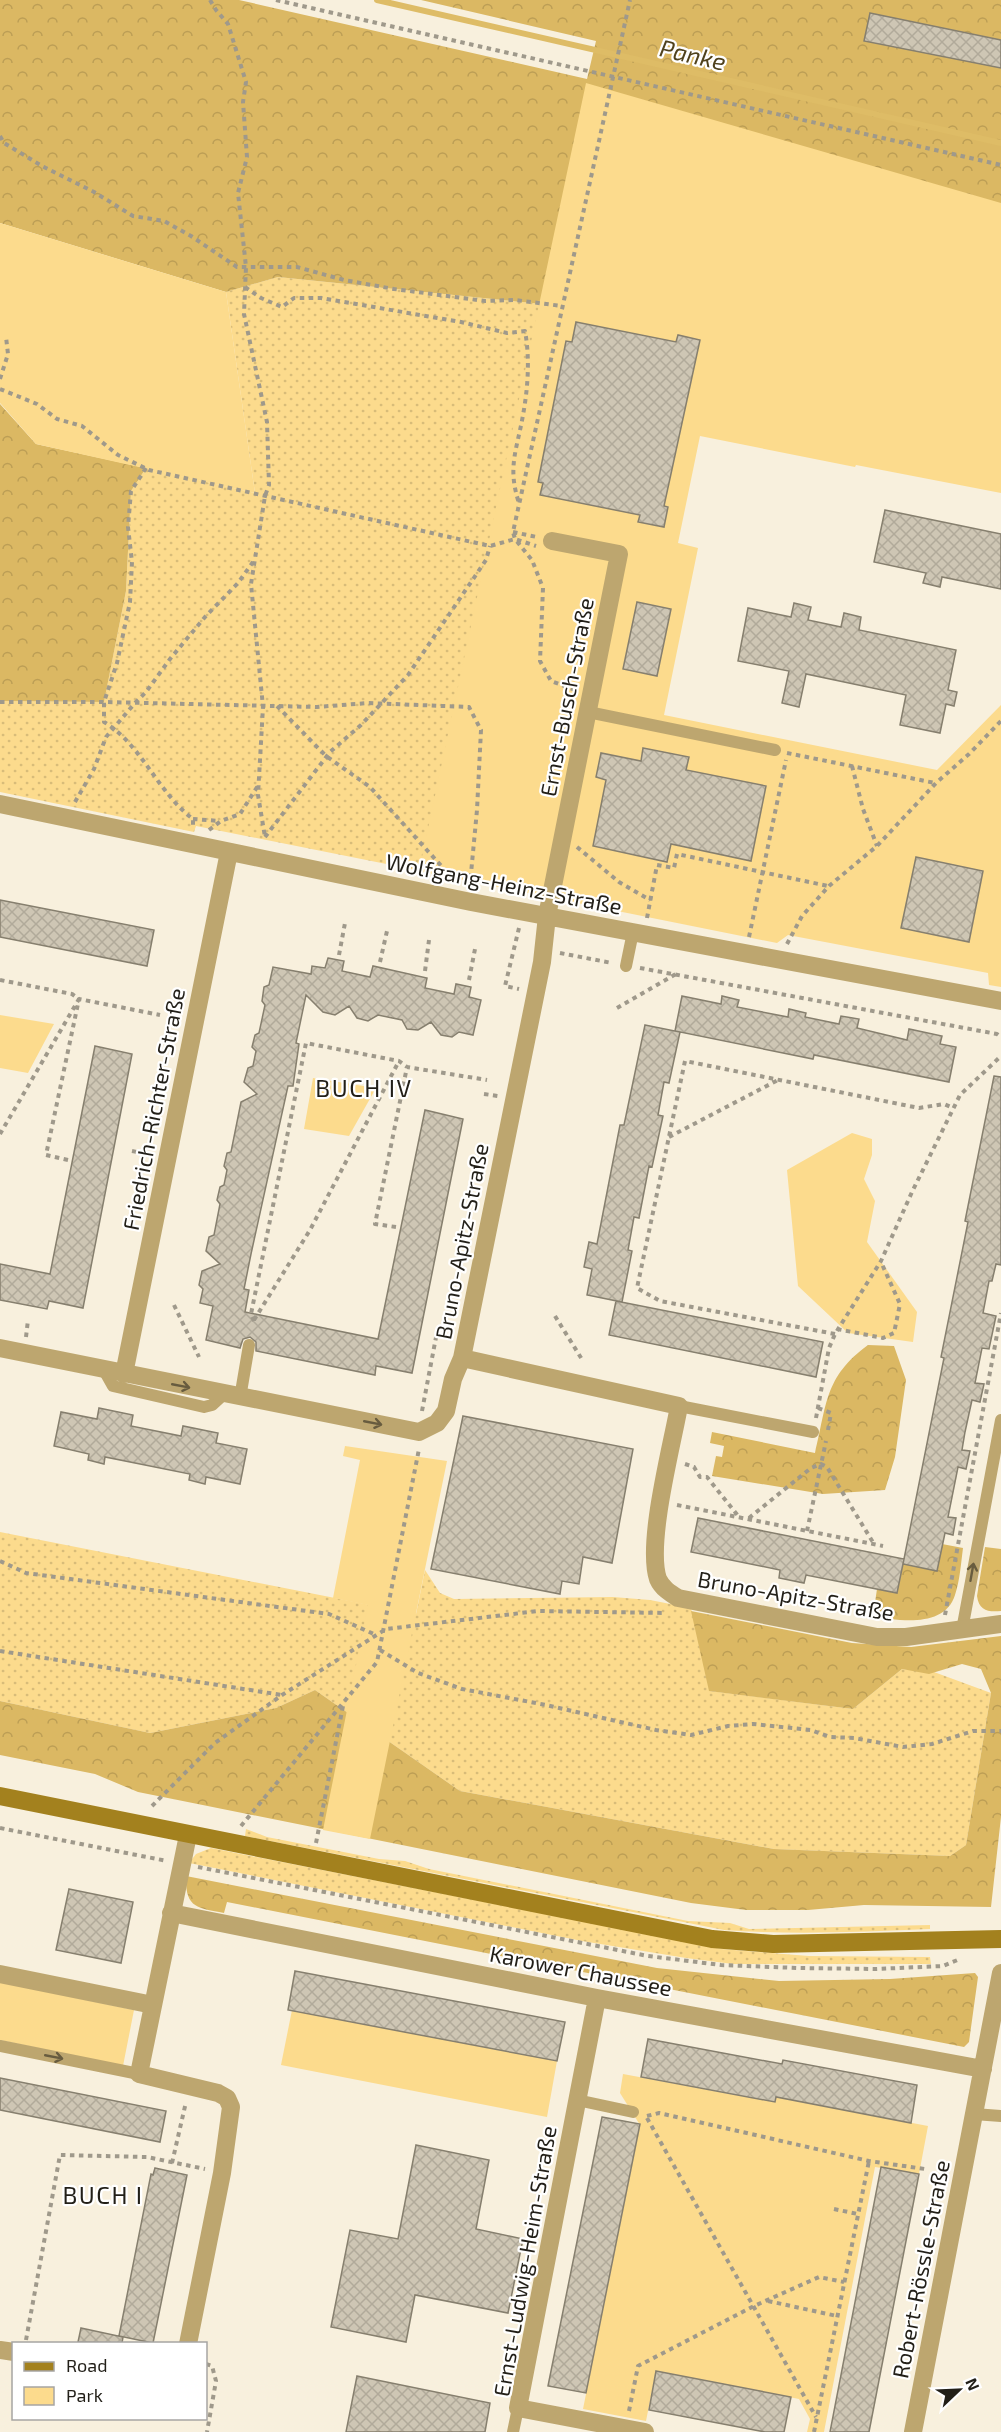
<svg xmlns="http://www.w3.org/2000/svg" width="1001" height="2432" font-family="'Exo 2',sans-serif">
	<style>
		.grass { fill: url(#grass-dots) }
		.forest { fill: url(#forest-crowns) }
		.green { fill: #fcdb8d }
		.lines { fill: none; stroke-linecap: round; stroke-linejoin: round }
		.stream { stroke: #debc66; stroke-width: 6 }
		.building { fill: url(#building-cross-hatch); stroke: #867f6e; stroke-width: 1.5 }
		.path { stroke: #9f998b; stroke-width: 4; stroke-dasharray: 4.5 4.5; stroke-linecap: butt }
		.lane { stroke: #bda66f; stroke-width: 12 }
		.street { stroke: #bda66f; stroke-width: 18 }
		.secondary { stroke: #a3811e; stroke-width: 18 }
		.oneway { stroke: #685c3f }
		.labels { text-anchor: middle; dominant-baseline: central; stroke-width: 4.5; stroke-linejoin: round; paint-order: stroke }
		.street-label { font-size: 22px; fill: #221f18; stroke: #fff }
		.water-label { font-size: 24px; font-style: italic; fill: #50421d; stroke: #fff }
		.neighbourhood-label { font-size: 24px; letter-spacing: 1.5px; fill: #221f18; stroke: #fff }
	</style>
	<defs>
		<pattern id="grass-dots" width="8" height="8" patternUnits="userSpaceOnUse" patternTransform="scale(1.5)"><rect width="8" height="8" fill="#fcdb8d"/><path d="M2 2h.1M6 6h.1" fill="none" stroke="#d8bc79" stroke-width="1.8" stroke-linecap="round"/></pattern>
		<pattern id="forest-crowns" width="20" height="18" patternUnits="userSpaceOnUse" patternTransform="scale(1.5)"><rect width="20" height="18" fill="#dbb863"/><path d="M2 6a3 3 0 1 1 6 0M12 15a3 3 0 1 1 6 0" fill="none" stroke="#bc9e55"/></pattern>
		<pattern id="building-cross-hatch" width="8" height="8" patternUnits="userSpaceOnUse" patternTransform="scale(1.5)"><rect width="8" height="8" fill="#cec6b4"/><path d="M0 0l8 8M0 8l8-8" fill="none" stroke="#b1aa9a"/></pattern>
	</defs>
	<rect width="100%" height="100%" fill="#f8f0dd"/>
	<!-- grass -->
	<path class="grass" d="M278,277l284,29 -36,586 -330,-66 -2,6 -194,-40v-91l104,1 22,-111 5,-100 15,-23 109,25 -29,-201z
		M0,1532l416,82 9,-44 15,23 14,6 159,-2 37,3 41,8 19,83 143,18 49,-40 32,3 57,21 -25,152 -16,11 -176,-7 -314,-58 -145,-101 -39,18 -126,25 -150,-32z
		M246,1829l21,8 112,22 26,2 24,8 259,52 42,2 19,6 181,-4v4c-69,3 -137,6 -206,1l-479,-94z
		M211,1848l511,101 87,7 121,1 1,7h-198l-47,-6 -104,-17 -393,-78 7,-9z"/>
	<!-- forest -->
	<path class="forest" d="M0,0h239l348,79 9,-38 -175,-41h580v206l-439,100 -284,-29 -52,15 -226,-69z
		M0,404l36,40 110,24 -15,23 -5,100 -22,111 -104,-1z
		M868,1345l26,1 12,34 -11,77 -10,33 -62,4 -111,-18 4,-20 6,1 2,-11 -14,-3 2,-11 103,21c12,-48 9,-76 53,-108z
		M942,1544l21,4c-2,15 -3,32 -8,47 -10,33 -56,26 -82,21l4,-27 20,4 6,-29 34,7z
		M985,1547l16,2v62c-13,1 -22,0 -24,-15z
		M691,1611l161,32 59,4 90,-11v181l-10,90 -127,-2 -56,5h-62l-55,-7 -553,-111 -43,-18 -95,-19v-54l150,32 126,-25 39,-18 145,101 314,58 176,7 16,-11 25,-152 -10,-24 -19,-5 -33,10 -27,-5 -49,40 -144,-18z
		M186,1876l471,92 122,13 111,-2 85,-6 3,4 -9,65 -5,5 -737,-145 -3,11c-27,-5 -39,-5 -38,-37z"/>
	<!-- green -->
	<path class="green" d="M586,83l415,120v290l-145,-28 -1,2 -155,-31 -22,107 20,5 -34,167 273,55 64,-65v282l-12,-2 -1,-12 -200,-38 -11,8 -358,-72z
		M0,223l226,69 29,201 -219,-49 -36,-41z
		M0,1015l54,9 -26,49 -28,-5z
		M313,1078l63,10 -27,48 -45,-7z
		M852,1133l20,6v16l-8,24 11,22 -8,41 50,70 -4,30 -65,-9 -50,-47 -11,-116z
		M345,1446l102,15 -77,378 -47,-9 45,-225 -35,-7 26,-133 1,-5 -17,-4z
		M0,1982l134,28 -11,56 -123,-26z
		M292,2010l265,51 -10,56 -266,-52z
		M623,2074l151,28 2,-5 152,29 -9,48 -44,-7 -51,265h-17l3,-13 -11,-20 -143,-28 -10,50 -63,-12 57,-284 -20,-32z"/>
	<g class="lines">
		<!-- stream -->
		<path class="stream" d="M377,0l624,143"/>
	</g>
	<!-- building -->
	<path class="building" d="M870,13l131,27v28l-137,-27z
		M576,322l100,20 2,-7 22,5 -36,166 4,1 -4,20 -26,-5 2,-7 -100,-20 3,-12 -5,-1 28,-141 6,1z
		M885,510l116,24v55l-59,-12 -2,10 -17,-4 3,-10 -52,-11z
		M637,602l34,7 -14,67 -34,-7z
		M794,603l17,4 -3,13 33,7 3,-14 17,4 -2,13 97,20 -8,40 9,2 -3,14 -8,-2 -6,29 -40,-8 6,-30 -100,-21 -7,33 -17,-4 7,-32 -51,-10 10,-53 43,9z
		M643,748l46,9 -3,13 80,16 -15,75 -80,-17 -4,18 -74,-16 13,-66 -10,-3 5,-24 40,8z
		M916,857l67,14 -14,71 -68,-14z
		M0,900l154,30 -7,36 -147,-29z
		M328,958l16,3 -2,10 28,6 3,-11 54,12 -2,10 29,6 2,-10 15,3 -2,10 12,3 -8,35 -14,-3 -7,5 -11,-2 -10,-13 -13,8 -11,-1 -5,-9 -24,-5 -10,6 -11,-3 -8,-12 -14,9 -12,-3 -17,-17 -10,48 3,1 -6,42h-5l-37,168 -7,35 5,1 -4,22 133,27 47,-229 38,9 -51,254 -36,-7 -1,9 -119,-24v-9l-6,-5 -7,2 -3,9 -34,-8 7,-34 -13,-3 3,-14 -4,-4 3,-14 18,-7 -14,-13 3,-14 5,-2 6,-31 -3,-4 3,-13 4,-2 3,-15 -3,-4 3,-13 4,-1 10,-50 16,-8 -13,-12 4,-14 5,-2 3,-15 -4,-4 3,-12 4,-2 6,-28 -3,-4 2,-14 5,-2 4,-18 38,7 1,-8 13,2z
		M682,996l39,8 1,-8 17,4 -2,7 51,10 1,-8 17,4 -1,4 34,7 2,-8 18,3 -2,9 50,12 2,-11 33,7 -2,8 16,3 -7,35 -135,-27 -1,4 -138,-28z
		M645,1025l35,7 -11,51 -5,-1 -6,33 5,1 -11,51 -3,-1 -10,52 -5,-1 -6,33 4,1 -10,51 -35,-7 5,-26 -8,-2 5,-25 8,2 23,-119h4z
		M95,1046l37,8 -49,254 -34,-7 -2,8 -47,-9v-36l50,10z
		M994,1076l7,1v188l-5,-1 -4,17h-3l-6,32 13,3 -7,33 -7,-1 -7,35 9,1 -4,18 -8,-2 -7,32 -3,18 8,1 -4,18 -8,-2 -10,50 8,1 -3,17 -8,-2 -8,38 -34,-7 41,-206 -3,-1 27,-135 -3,-1z
		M616,1301l207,41 -7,35 -207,-42z
		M99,1408l34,7 -2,11 50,10 2,-10 35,7 -2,10 31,6 -7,35 -34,-7 -1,7 -16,-4 1,-6 -85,-17 -1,7 -16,-4 1,-6 -35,-8 7,-34 36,7z
		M463,1416l170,33 -21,114 -29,-6 -4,27 -17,-3 -2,13 -129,-25z
		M698,1518l206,41 -7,34 -91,-18 -2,8 -25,-5 1,-8 -89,-18z
		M69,1889l64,13 -12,61 -65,-13z
		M295,1971l270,51 -8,39 -269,-51z
		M648,2039l134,25 1,-4 134,25 -6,38 -135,-26 -1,5 -134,-25z
		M0,2078l166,33 -6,31 -160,-32z
		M602,2117l38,7 -54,269 -38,-7z
		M416,2145l73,15 -13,69 47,10 -15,74 -93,-18 -9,47 -75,-15 19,-97 48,9z
		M881,2167l38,7 -50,258h-39z
		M155,2168l32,7 -34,168 -34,-7 32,-162 2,1z
		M81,2328l42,9 -1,6 -44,-1z
		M656,2371l135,26 -7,35h-19l-116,-22z
		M357,2376l133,27 -5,29h-139z"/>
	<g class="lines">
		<!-- path -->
		<path class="path" d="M210,0l6,10 12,14 18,58 -3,20 4,55 -9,36 8,74 -2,47 23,108 2,63 -4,11 -14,88 12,123 -5,88 7,42
			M276,0l725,165
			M0,136l4,7 38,23 52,26 39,24 31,5 27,15 46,31h60l47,13 50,9 91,12 30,-1 47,6
			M245,287l16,11 21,9 12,-9h27l140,24 46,11 18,-2c5,27 3,57 -2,84 -6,35 -16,52 -4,88
			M0,379l8,-25 -2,-17
			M0,389l37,15 20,15 25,7 36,29 31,15 341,76 25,-7 21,7
			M146,468l-15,23 -3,36 4,35 -2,40 -13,61 -13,39v20c38,23 54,71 89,97v7
			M513,532l24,5
			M575,690l-24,-9 -11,-20 3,-73 -11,-28 -17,-21 -2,-7 117,-532
			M0,702h104l213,5 51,-4 101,4 12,23 -4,80 -7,74
			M277,706l49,50 44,31 84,93
			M787,753l148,30
			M852,766l11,43 14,37
			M75,802l19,-33 12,-32 29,-34 11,-11 24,-33 35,-42 33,-34 15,-21
			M193,819l27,2
			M209,830l12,-9 19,-7 19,-30
			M265,837l65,-85 31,-27 47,-50 78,-115 4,-14
			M577,847l42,35 31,18
			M647,918l10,-53 17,3 3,-14 151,32
			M519,928l-14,58 14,3
			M749,937l37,-177
			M787,944l15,-28 27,-30 48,-40 59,-63 33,-29 32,-33
			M560,953l52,10
			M339,955l6,-32
			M380,962l7,-31
			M640,968l357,66 4,3
			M425,971l4,-31
			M0,980l72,14 7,5 -79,135
			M469,980l6,-31
			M617,1008l59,-34
			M484,1094l14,2
			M669,1137l109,-57
			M132,1151l20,4
			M68,1160l-22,-5 33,-156 81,16
			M396,1227l-21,-3 32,-157 80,13
			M174,1305l25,52
			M555,1316l28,45
			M254,1320l56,-90 89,-169
			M254,1321l-3,-7 55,-271 93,18 8,6
			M837,1329l46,9 11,-5 6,-29 -19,-42
			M835,1334l-175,-33 -23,-13 48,-227 234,47 25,-4 9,4
			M26,1337l2,-17
			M818,1408l13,5 -3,17
			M422,1411l15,-79
			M816,1418l13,-70 6,-14 46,-73 31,-69 48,-97 41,-39
			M685,1464l9,3 6,10h7l32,40
			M677,1505l206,41
			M749,1518l62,-50 10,-4 6,3 47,77
			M807,1531l19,-90
			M0,1561l26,12 303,41 47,21
			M945,1615l56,-302
			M380,1650l38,23 44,16 84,16 110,25 35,5 37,-9 25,-2 58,6 19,7 24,1 49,9 29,-3 41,-13h28
			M0,1651l282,44
			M152,1806l63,-63 67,-48 104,-66 152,-18 128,2
			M241,1826l136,-164 42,-213
			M0,1828l167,33
			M316,1843l27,-137
			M198,1867l450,89 73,9 76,3 79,1 67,-3 17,-7
			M647,2116l12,-3 210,48 56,8
			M647,2118l169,299
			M172,2163l14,-61
			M834,2209l24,5
			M768,2301l69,15
			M26,2340l34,-185 87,2 58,12
			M206,2364l6,2 4,15 -9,51
			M629,2411l9,-45 116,-60 65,-29 25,5
			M814,2432l55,-271"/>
		<!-- lane -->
		<path class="lane" d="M588,712l187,38
			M626,966l7,-34
			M104,1370l9,16 91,21 8,-2 12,-11
			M240,1398l9,-53
			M679,1406l134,26
			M962,1630l39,-210
			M0,2046l139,28
			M577,2100l56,12
			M974,2114l27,2
			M513,2432l5,-24"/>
		<!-- street -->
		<path class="street" d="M0,804l471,98 530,99
			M0,1348l419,84 18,-9 9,-12 7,-32 9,-21 80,-396 5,-46 72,-362 -67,-13
			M462,1358l217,48c-7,40 -33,137 -21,173 4,9 12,14 20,19l199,39h29l95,-13
			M124,1374l105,-522
			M188,1835l-49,239 79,19 9,5 4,9 -9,66 -34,171
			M171,1913l426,85 386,71
			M0,1974l153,31
			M597,1998l-79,410 127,24
			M0,2350l14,2
			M913,2432l88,-459"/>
		<!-- secondary -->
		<path class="secondary" d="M0,1796l712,143 61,5 228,-5"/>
	</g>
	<!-- one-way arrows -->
	<defs><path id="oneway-shaft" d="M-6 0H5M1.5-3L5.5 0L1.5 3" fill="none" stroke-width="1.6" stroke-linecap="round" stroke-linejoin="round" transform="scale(1.5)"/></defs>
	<g class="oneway">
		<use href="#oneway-shaft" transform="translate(181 1386) rotate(11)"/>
		<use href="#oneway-shaft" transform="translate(373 1423) rotate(11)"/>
		<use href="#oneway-shaft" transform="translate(972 1572) rotate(-80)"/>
		<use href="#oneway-shaft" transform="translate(54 2057) rotate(11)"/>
	</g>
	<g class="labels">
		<!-- street labels -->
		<g class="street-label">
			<text transform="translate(566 697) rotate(-79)">Ernst-Busch-Straße</text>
			<text transform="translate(504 883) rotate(11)">Wolfgang-Heinz-Straße</text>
			<text transform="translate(153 1109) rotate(-79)">Friedrich-Richter-Straße</text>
			<text transform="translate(461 1241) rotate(-79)">Bruno-Apitz-Straße</text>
			<text transform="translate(796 1595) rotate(10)">Bruno-Apitz-Straße</text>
			<text transform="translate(581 1970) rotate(11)">Karower Chaussee</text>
			<text transform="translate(524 2261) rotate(-80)">Ernst-Ludwig-Heim-Straße</text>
			<text transform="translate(920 2269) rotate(-79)">Robert-Rössle-Straße</text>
		</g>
		<!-- water labels -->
		<g class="water-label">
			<text transform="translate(693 54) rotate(13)">Panke</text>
		</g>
		<!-- neighbourhood labels -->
		<g class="neighbourhood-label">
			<text x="364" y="1087">BUCH IV</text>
			<text x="103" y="2194">BUCH I</text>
		</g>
	</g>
	<!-- legend -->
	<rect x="12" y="2342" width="195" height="78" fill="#ffffff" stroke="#a7a5a3" stroke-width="1.5"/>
	<rect x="24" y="2362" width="30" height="9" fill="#a3811e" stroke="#a7a5a3" stroke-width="1.5"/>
	<text x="66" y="2372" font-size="18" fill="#221f18">Road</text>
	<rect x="24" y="2387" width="30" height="18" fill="#fcdb8d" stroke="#a7a5a3" stroke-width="1.5"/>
	<text x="66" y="2402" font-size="18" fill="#221f18">Park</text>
	<!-- north arrow -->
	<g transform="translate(959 2390) rotate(67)" stroke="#ffffff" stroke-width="4.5" paint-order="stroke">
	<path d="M0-4.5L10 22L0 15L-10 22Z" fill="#221f18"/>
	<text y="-9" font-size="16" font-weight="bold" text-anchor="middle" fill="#221f18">N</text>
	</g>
</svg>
